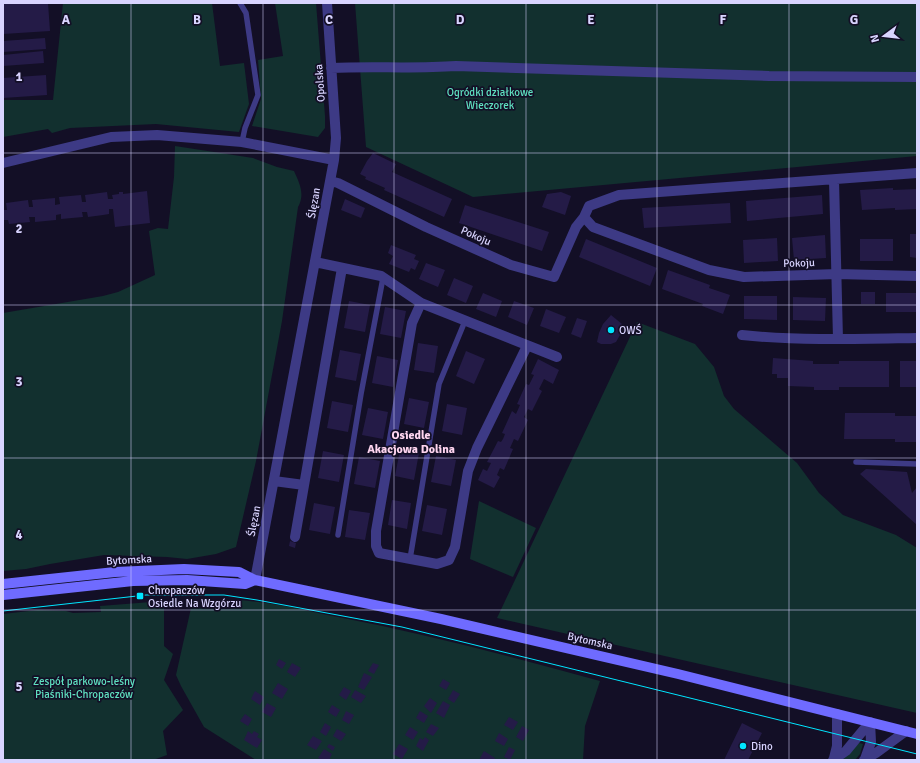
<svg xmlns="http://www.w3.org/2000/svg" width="920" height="763" font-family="Signika,sans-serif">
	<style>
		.green { fill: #12302f }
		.building { fill: #241b47 }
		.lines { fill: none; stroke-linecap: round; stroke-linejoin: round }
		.lane { stroke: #3d3a85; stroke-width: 5.5 }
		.street { stroke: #3d3a85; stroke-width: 10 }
		.secondary { stroke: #6f6bff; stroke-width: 10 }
		.tram { stroke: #00e5ff; stroke-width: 1 }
		.grid { fill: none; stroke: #d9d4ff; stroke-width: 1; stroke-opacity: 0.55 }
		.poi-dot { fill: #00e5ff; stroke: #130f26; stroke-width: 1.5 }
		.labels { text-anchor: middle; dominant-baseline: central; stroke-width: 3.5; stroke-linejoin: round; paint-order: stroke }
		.street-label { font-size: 11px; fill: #d9d4ff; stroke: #130f26 }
		.park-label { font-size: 11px; fill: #5fe0c0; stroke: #130f26 }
		.poi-label { font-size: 11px; fill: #d9d4ff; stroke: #130f26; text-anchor: start }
		.neighbourhood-label { font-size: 12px; font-weight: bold; fill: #ffd6f0; stroke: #130f26 }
		.grid-label { font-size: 13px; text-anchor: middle; font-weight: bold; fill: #d9d4ff; stroke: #130f26; stroke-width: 3.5; stroke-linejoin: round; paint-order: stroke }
	</style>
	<rect width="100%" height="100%" fill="#130f26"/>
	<!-- green -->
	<path class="green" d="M63,3h149l8,63 24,-3 5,41 -10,28 -83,-8 -86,4 -18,5 -4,-4 -45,8v-37h50z
		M275,3h41l9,113v12l-7,9 -66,-11 9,-27 -3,-39 25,-4z
		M355,3h562v153l-444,41 -107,-50z
		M175,146l78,12 24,9 17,4c6,13 11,24 4,36l-16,114 -26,140 -20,86 -20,7 -29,5 -20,-2 -63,-2 -54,9 -24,5 -23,2v-258l100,-17 15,-4 37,-17 -6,-44 9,-3 10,1 6,-52z
		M637,322l58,22 19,23 10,29 10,13 63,54 22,30 24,22 53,20 21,13v165l-420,-95z
		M479,501l57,27 -23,49 -43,-18z
		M233,600c36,1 70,10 105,17 88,17 175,40 262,64l-15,45 -2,34h-327l-52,-33 -23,-41 -5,-11 15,-67 39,1z
		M164,601v45l9,8 -9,26 19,30 -20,21 4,24 -14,5h-150v-146l35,-4 28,1 7,2 28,-1 -1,-6z
		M859,743l4,1 -3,10 -5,6h-13z"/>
	<!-- building -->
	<path class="building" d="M3,3h45l2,28 -47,3z
		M45,38l1,11 -43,3v-11z
		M43,51l1,12 -41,3v-11z
		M46,75l1,20 -44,3v-20z
		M373,153l23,11 -4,8 60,27 -8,18 -60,-27 1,-2 -20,-9 1,-2 -6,-3 7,-13z
		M893,188v2l24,-1v20l-22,1v-2l-33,2 -2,-20z
		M147,191l3,32 -35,4 -2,-18h-4v5l-6,1 -15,2 -1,-5h-5l1,5 -22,2v-5l-5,1v5l-21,2v-5h-6l1,5 -21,2 -1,-4h-5v-10h4l-1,-7 22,-3 1,7h4l-1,-7 23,-2v7l5,-1 -1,-7 22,-2 1,7h4l-1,-7 22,-3 1,7h5l-1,-4 7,-1v-2h4v2z
		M561,192l10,4 -6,19 -23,-8 5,-13z
		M822,195l1,19 -76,7 -1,-20z
		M345,199l20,9 -4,10 -20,-8z
		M730,203l1,20 -87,5 -2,-20z
		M465,205l84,27 -7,19 -83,-28z
		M910,234h7v24l-7,-1z
		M825,235l1,23 -32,2 -2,-22z
		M777,238l1,23 -34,2 -1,-23z
		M586,239l71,29 -7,18 -71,-29z
		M860,239h33v22h-33z
		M391,245l25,10 -2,4 5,2 -4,9 -4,-2 -2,4 -20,-8 4,-8 -5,-3z
		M426,263l19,7 -7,17 -19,-8z
		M668,270l42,15 -1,3 21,7 -7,19 -21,-8 1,-2 -41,-15z
		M454,278l19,8 -7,17 -19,-8z
		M861,292h14v12h-14z
		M483,293l19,8 -6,16 -20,-8z
		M886,293h31v19h-31z
		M744,296h33v24l-33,-1z
		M793,297l33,1 -1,23 -32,-1z
		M349,301l21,4 -5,27 -21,-4z
		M514,301l20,7 -7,17 -19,-8z
		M385,307l21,4 -5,27 -21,-4z
		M546,309l20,8 -7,16 -19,-7z
		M611,315l11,9 -2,11 -4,7 -5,2h-10l-4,-2 2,-9 4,-9z
		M577,318l10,3 -6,17 -10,-4z
		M418,343l20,3 -4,27 -20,-3z
		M340,350l21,4 -5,27 -21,-4z
		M466,351l19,8 -11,25 -18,-8z
		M377,356l21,4 -5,27 -21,-4z
		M773,358l40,3v3h26v-3h50v26h-50v3h-25v-3l-26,-1v-8h-11v-4h-5z
		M538,359l21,11 -6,14 -9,-5 -5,10 3,2 -10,20 -4,-2 -4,8 4,3 -10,21 -4,-2 -4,9 3,1 -9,21 -4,-2 -3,7 3,2 -6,11 -16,-8 5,-11 4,2 4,-8 -4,-1 11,-21 3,1 2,-3 2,-5 -3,-1 10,-22 4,3 4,-9 -3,-1 9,-20 3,1 5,-10 -3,-1z
		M900,361h17v26h-17z
		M409,398l20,4 -5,26 -20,-4z
		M332,401l21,4 -5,27 -21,-4z
		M447,404l20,4 -5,27 -20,-4z
		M368,408l20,4 -5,27 -21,-4z
		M845,413h50v3h22v26h-22v-3h-51z
		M400,450l19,3 -5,27 -19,-4z
		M323,451l21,4 -5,27 -21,-4z
		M436,456l20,4 -5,26 -20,-4z
		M359,457l21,4 -5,27 -21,-4z
		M866,469l41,3 5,21 5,-6v38l-57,-51z
		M392,500l19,3 -4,26 -19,-4z
		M314,503l21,4 -5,27 -21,-4z
		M427,505l20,4 -5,26 -20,-4z
		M349,510l21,3 -5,27 -20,-3z
		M290,541l6,2 -1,5 -6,-2z
		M279,659l7,4 -4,6 -6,-4z
		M292,663l9,5 -6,9 -8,-5z
		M373,663l6,2 -5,9 -6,-3z
		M364,673l8,4 -8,13 -6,-3z
		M443,679l7,4 -4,7 -7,-4z
		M278,683l10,6 -6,10 -10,-6z
		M344,687l7,4 -5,9 -7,-5z
		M355,690l11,6 -5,7 -10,-6z
		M453,690l7,4 -6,9 -6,-4z
		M255,691l9,6 -4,8 -9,-6z
		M430,698l7,5 -6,10 -7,-7z
		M443,701l7,4 -6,13 -8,-5z
		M267,703l9,5 -5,9 -9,-5z
		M332,705l8,5 -4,7 -8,-5z
		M346,711l8,4 -5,9 -7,-4z
		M420,711l8,5 -4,7 -8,-5z
		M245,714l7,5 -4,7 -8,-5z
		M509,717l9,5 -5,8 -9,-5z
		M325,723l6,4 -5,9 -6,-4z
		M742,723l20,10 -14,27h-24z
		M431,724l8,4 -6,8 -7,-4z
		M522,726l7,4 -6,11 -7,-4z
		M410,727l8,5 -5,8 -8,-5z
		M337,729l9,5 -5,7 -8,-5z
		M248,731l4,3 2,-3 5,3 -2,3 5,3 -5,8 -13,-8z
		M499,733l9,6 -4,7 -9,-5z
		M313,736l9,5 -6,9 -9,-5z
		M425,737l4,3 -6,11 -7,-5 4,-8 3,2z
		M329,744l6,3 -2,4 -6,-4z
		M399,744l9,5 -6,10 -9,-5z
		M509,747l6,3 -5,10 -6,-3z
		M324,749l8,5 -3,6h-7l-4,-2z
		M484,751l11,7 -1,2h-15z"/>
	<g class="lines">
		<!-- lane -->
		<path class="lane" d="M240,3l6,10 12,82 -13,33 -3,14
			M856,462l61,2
			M338,535l23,-141 22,-116
			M410,559l29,-175 26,-63"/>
		<!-- street -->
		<path class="street" d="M331,68c42,-2 83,1 125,-2l313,10 148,1
			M3,163l108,-26 46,-2 85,7 92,18
			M834,180l4,159
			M330,181l8,2 88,44 85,38 43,12 22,-50 8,-10 5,-11 30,-11 298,-22
			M584,217l9,10 116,43 35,7 93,-3 80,2
			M315,262l66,14 40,27 136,54
			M421,303l-9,20 -36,208v15l3,7 58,11 12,-4 6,-13 13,-76 9,-23 50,-102
			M742,335c58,6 117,4 175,3
			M274,481l30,4
			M295,537l47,-269
			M255,580l79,-420 2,-22 -9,-135
			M834,758l3,-12v-32
			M865,759l6,-17 -1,-20
			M833,760l13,-9 24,-29
			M864,760l12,-7 30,-22"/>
		<!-- secondary -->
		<path class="secondary" d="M3,584l112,-12 69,-3 55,3 16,8 186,39 237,55 239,60
			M3,595l130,-14 54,-1 58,4 10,-4"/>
		<!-- tram -->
		<path class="tram" d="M3,611l143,-16h78l33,5 145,27 515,127"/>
	</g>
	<!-- grid -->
	<path class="grid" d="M131,3v757M263,3v757M394,3v757M526,3v757M657,3v757M789,3v757M3,153h914M3,305h914M3,458h914M3,610h914"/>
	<!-- markers -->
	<g class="poi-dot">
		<circle cx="611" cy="330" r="4"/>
		<rect x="136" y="592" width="8" height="8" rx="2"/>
		<circle cx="743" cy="746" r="4"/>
	</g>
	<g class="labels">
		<!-- street labels -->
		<g class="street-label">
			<text transform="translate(320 83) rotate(-94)">Opolska</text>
			<text transform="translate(314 203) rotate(-80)">Ślęzan</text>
			<text transform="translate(476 236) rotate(24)">Pokoju</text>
			<text transform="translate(799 263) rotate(-2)">Pokoju</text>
			<text transform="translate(254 521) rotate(-79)">Ślęzan</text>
			<text transform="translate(129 560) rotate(-3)">Bytomska</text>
			<text transform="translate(590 641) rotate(13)">Bytomska</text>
		</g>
		<!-- park labels -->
		<g class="park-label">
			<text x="490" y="92">Ogródki działkowe<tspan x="490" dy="13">Wieczorek</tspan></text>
			<text x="84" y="681">Zespół parkowo-leśny<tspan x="84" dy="13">Piaśniki-Chropaczów</tspan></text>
		</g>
		<!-- poi labels -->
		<g class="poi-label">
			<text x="619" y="330">OWŚ</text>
			<text x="148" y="590">Chropaczów<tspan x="148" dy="13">Osiedle Na Wzgórzu</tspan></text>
			<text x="751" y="746">Dino</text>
		</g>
		<!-- neighbourhood labels -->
		<g class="neighbourhood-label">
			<text x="411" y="435">Osiedle<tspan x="411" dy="14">Akacjowa Dolina</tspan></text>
		</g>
	</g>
	<g class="grid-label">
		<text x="66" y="24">A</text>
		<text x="197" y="24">B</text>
		<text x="329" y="24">C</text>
		<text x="460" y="24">D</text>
		<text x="591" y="24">E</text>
		<text x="723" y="24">F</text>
		<text x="854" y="24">G</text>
		<text x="19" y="81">1</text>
		<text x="19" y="233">2</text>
		<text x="19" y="386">3</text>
		<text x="19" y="539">4</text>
		<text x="19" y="691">5</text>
	</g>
	<!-- border -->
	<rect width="920" height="763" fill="none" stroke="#d9d4ff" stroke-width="8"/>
	<!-- north arrow -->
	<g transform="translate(884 36) rotate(255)" stroke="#130f26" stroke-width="3" paint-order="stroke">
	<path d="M0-3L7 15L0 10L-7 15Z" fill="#d9d4ff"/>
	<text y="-6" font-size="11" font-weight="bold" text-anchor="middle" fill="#d9d4ff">N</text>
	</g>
</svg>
